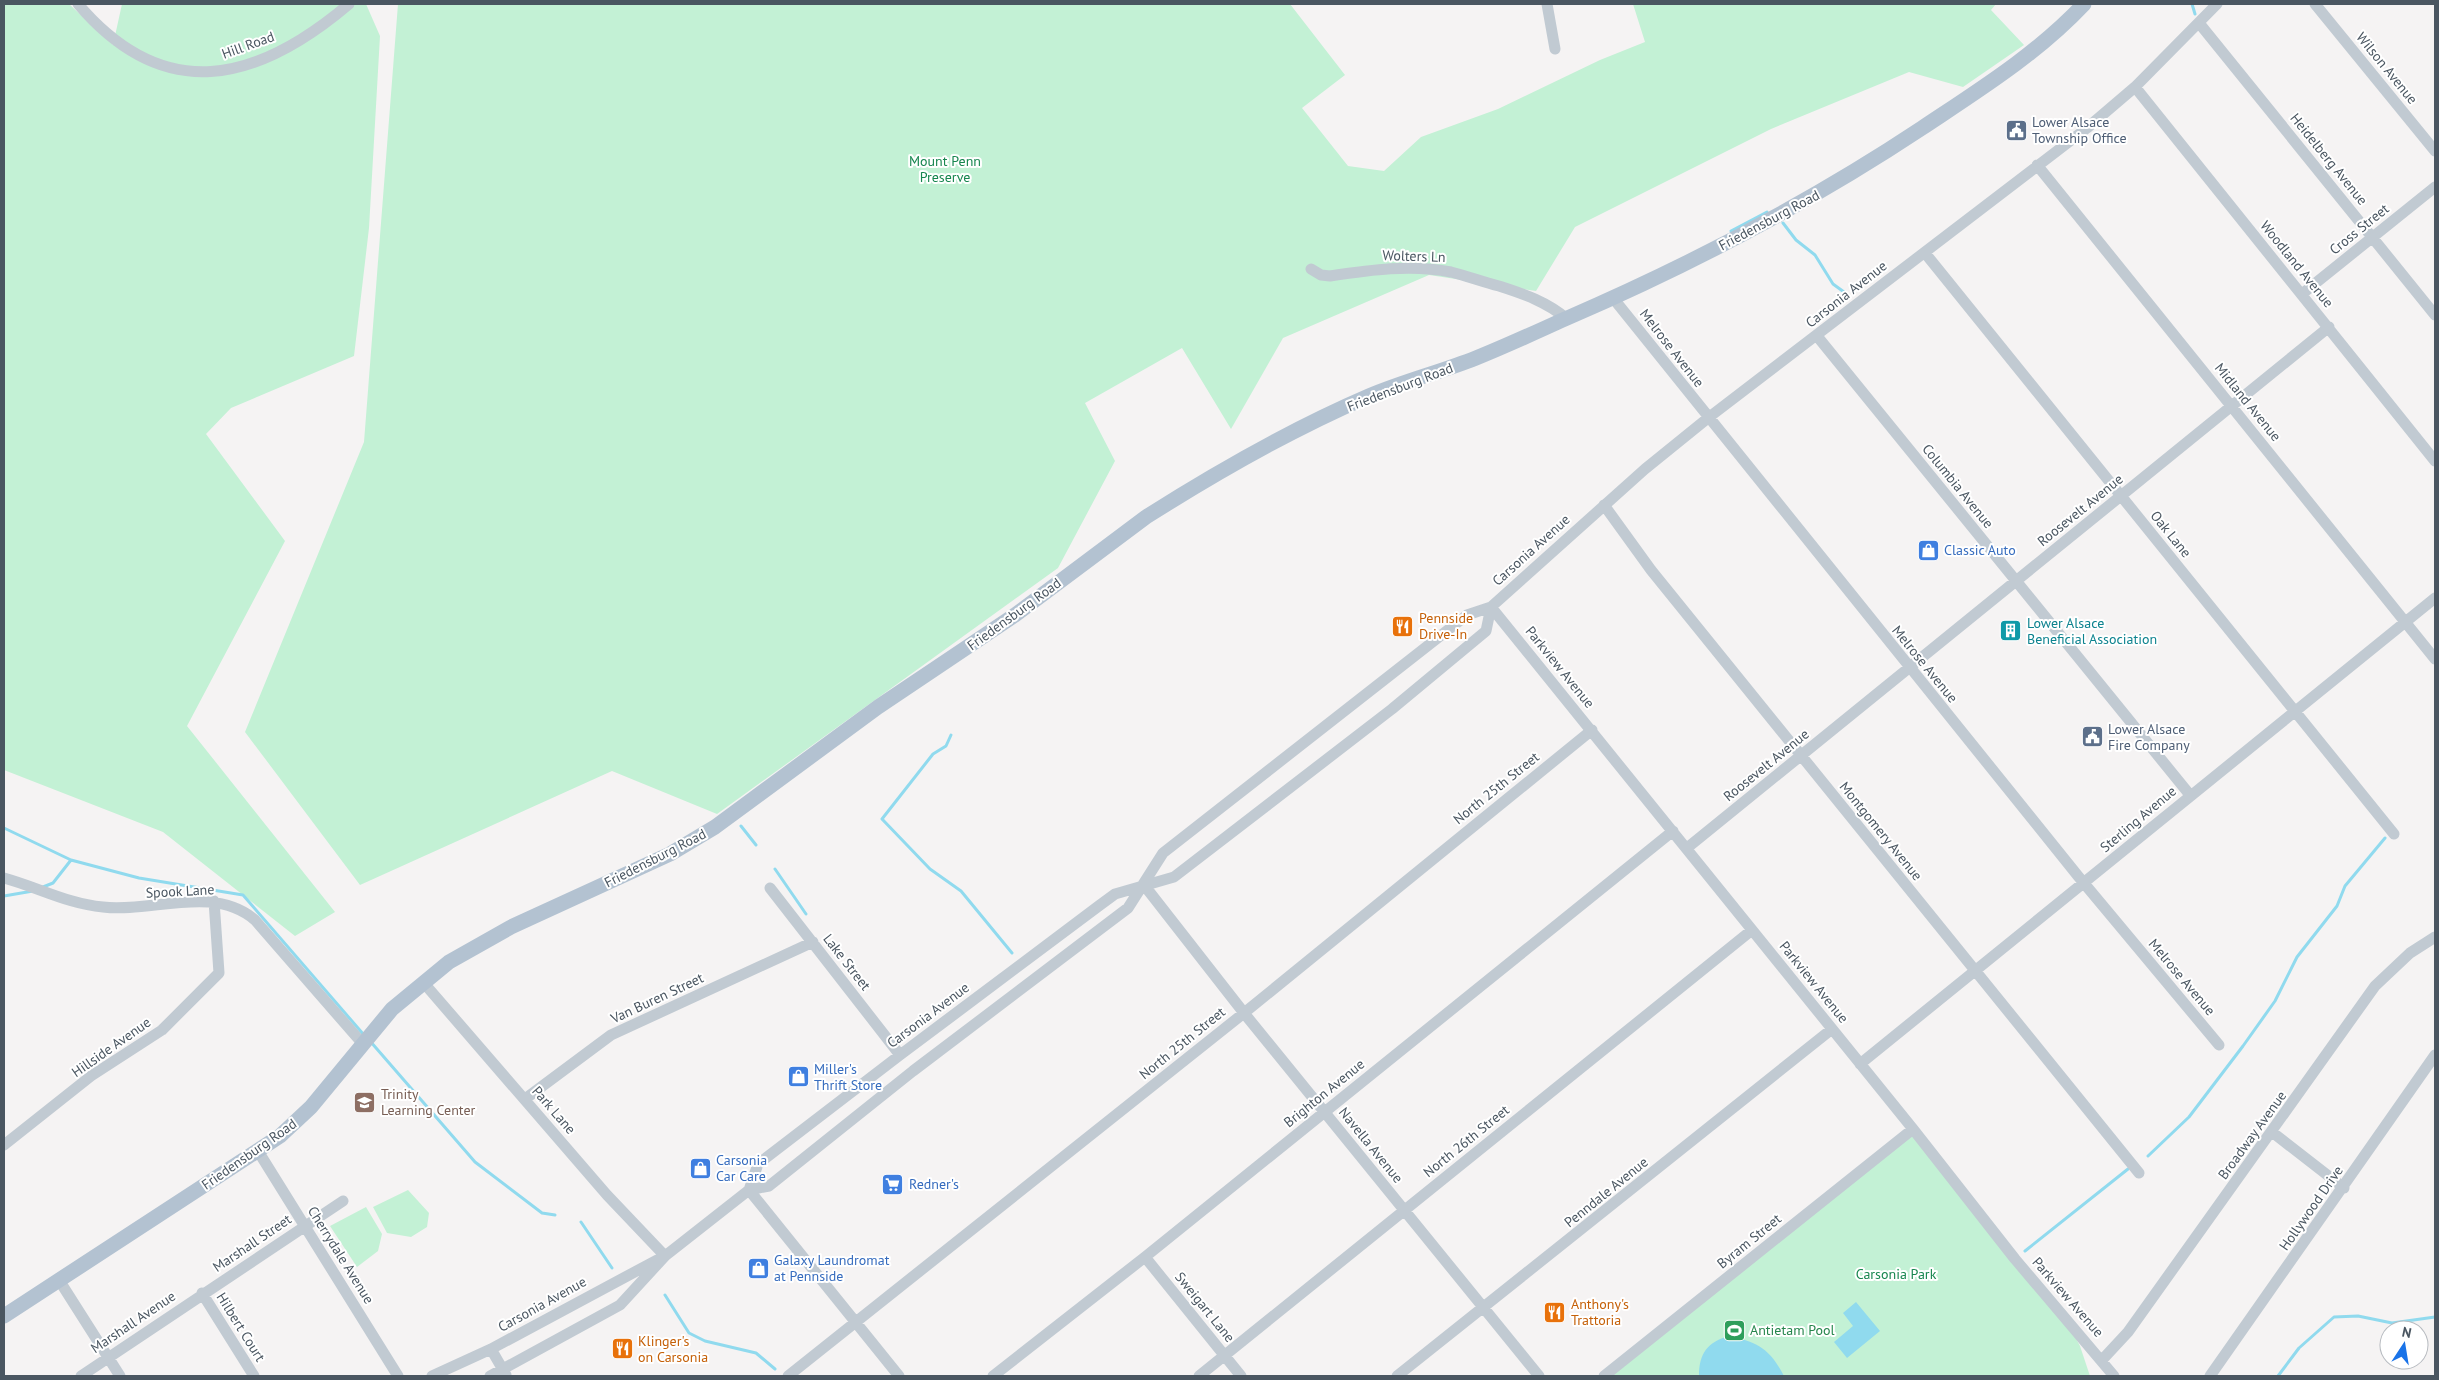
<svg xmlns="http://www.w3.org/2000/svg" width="2439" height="1380" font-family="'PT Sans',sans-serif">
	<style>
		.green { fill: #c3f1d5 }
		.water { fill: #90daee }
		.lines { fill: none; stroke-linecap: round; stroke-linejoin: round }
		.stream { stroke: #90daee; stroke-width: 3 }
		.minor { stroke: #c1cad2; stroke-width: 11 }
		.major { stroke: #b3c2d1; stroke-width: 15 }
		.labels { text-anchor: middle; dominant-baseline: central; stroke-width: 4; stroke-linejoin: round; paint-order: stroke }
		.street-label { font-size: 14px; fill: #4a5661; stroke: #fff }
		.service-label { font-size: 14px; fill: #4e5e75; stroke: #fff; text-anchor: start }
		.park-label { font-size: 14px; fill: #17864f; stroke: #fff }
		.shop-label { font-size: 14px; fill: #366cbe; stroke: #fff; text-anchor: start }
		.food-label { font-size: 14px; fill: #c56008; stroke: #fff; text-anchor: start }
		.culture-label { font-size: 14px; fill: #0d838f; stroke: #fff; text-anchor: start }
		.education-label { font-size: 14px; fill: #785e54; stroke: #fff; text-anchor: start }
		.leisure-label { font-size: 14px; fill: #27864d; stroke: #fff; text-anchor: start }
	</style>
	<rect width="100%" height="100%" fill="#f5f3f3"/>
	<!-- green -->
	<path class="green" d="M4,4h65l44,41 9,-41h244l14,32 -11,192 -15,128 -123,52 -25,26 79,107 -98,185 148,186 -40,24 -132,-104 -159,-62z
		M398,4h892l55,71 -43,33 46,58 36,5 37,-34 77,-28 102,-49 45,-18 -12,-38h363l-5,6 33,35 -61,42 -54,-15 -138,57 -196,98 -39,64 -107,-16 -146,63 -52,91 -49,-81 -97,55 30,58 -57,107 -341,246 -105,-43 -252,114 -115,-153 119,-290z
		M1913,1129l150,185 17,32 10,30h-486z
		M408,1190l21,23 -2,14 -16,10 -24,-4 -14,-26z
		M366,1207l16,27 -4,17 -21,16 -27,-41z"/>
	<!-- water -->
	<path class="water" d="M1856,1302l24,29 -33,27 -13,-16 19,-16 -10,-13z
		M1729,1336c29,6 41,13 55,40h-85c0,-22 8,-34 30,-40z"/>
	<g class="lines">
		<!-- stream -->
		<path class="stream" d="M2192,4l3,10
			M1783,223l13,17 19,15 18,29 11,8
			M1731,231l36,-19
			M951,735l-5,11 -13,8 -51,65 48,50 31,22 51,62
			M741,826l15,19
			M4,828l67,32
			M775,869l31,45
			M43,887l10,-4 18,-23 68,18 104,17 121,140
			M4,896l29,-5
			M370,1041l105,121 67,51 13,2
			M2148,1156l41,-39 54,-71 32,-45 22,-44 40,-51 8,-20 40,-48
			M581,1222l31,46
			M2025,1251l103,-82
			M665,1295l24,38 16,8 51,12 19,16
			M2278,1376l21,-28 35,-31 24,-1 34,7 43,-6"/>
		<!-- minor -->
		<path class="minor" d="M78,4c86,101 178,79 271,0
			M1547,4l8,45
			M2315,4l120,147
			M2199,23l236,292
			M2135,87l300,374
			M2037,165l398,494
			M1925,253l469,581
			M1311,269l10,6 9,1c40,-6 81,-12 121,-4 16,4 32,10 48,14 25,8 48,16 68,33
			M2302,294l133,-107
			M1613,298l465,578 141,169
			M1817,336l373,459
			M1604,505l47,65 488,603
			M1491,607l422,522 102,130 99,117
			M1687,848l642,-521
			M4,878c33,9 64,26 99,29 49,6 110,-23 152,13l107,123
			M1144,885l100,128 295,363
			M770,888l130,167
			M423,982l184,213 58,61
			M1860,1064l575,-466
			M525,1099l86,-64 202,-93
			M2272,1132l72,56
			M4,1145l87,-69 71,-46 57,-57 -5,-72
			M258,1151l140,225
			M749,1190l9,-26 142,-109 200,-150 15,-11 59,-17 218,-168 94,-78 5,-24
			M749,1190l150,186
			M1145,1257l96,119
			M59,1280l61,96
			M202,1293l52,83
			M491,1349l15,26
			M2102,1360l26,-28 247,-346 35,-33 25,-16
			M81,1376l262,-175
			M432,1376l59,-27 166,-89
			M490,1376l130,-71 45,-49 84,-66 20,-4 144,-115 215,-163 35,-55 304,-238 24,-8 154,-138 63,-51 379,-290 48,-41 82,-83
			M788,1376l456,-363 348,-283
			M993,1376l152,-119 528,-426
			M1199,1376l553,-446
			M1397,1376l435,-347
			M1604,1376l309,-247
			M2210,1376l225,-321"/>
		<!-- major -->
		<path class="major" d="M4,1316l276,-180 31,-29 81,-98 57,-47 62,-35 159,-73 45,-27 163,-120 137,-92 131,-98c71,-45 146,-88 223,-121 35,-15 72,-24 107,-38 30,-12 60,-26 89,-39 125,-54 244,-116 357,-191 57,-38 115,-74 162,-124"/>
	</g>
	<!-- icons -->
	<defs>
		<symbol id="civic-square" viewBox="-11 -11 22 22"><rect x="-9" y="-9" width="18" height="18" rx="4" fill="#5c6f8a" stroke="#fff"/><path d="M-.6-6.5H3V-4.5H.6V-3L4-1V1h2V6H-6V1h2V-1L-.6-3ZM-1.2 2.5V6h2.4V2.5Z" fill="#fff"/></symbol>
		<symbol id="shop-square" viewBox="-11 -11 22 22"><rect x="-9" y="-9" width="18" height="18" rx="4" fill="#3f7fe0" stroke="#fff"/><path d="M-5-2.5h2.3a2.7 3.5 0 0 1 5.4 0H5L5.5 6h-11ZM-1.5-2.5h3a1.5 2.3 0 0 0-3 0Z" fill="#fff"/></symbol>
		<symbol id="restaurant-square" viewBox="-11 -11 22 22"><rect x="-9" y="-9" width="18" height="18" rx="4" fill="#e8710a" stroke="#fff"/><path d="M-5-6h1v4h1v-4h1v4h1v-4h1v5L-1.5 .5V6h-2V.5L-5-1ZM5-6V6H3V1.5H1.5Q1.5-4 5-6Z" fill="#fff"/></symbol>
		<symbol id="building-square" viewBox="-11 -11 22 22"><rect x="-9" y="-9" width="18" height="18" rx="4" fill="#0f9aa8" stroke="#fff"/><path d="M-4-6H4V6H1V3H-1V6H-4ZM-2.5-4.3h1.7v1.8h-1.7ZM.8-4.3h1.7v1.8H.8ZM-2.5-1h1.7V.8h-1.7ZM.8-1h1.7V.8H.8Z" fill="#fff"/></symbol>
		<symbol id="school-square" viewBox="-11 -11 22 22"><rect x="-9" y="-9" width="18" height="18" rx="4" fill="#8d6e63" stroke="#fff"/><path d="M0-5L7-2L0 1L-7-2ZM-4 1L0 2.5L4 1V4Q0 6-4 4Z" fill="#fff"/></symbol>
		<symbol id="supermarket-square" viewBox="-11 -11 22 22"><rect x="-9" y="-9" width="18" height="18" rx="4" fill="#3f7fe0" stroke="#fff"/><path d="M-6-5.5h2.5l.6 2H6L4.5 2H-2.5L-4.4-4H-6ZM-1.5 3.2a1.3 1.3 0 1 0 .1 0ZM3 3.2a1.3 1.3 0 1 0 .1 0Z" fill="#fff"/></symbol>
		<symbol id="stadium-square" viewBox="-11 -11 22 22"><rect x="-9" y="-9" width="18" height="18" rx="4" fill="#2e9e5b" stroke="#fff"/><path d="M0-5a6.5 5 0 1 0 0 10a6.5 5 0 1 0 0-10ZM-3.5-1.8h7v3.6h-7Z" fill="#fff"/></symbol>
	</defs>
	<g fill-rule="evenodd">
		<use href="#civic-square" x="2004" y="118" width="25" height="25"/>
		<use href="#shop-square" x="1916" y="538" width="25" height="25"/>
		<use href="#restaurant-square" x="1390" y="614" width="25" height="25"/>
		<use href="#building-square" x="1998" y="618" width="25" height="25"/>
		<use href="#civic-square" x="2080" y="724" width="25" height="25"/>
		<use href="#shop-square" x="786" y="1064" width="25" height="25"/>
		<use href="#school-square" x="352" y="1090" width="25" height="25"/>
		<use href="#shop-square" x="688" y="1156" width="25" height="25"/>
		<use href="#supermarket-square" x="880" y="1172" width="25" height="25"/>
		<use href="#shop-square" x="746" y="1256" width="25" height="25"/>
		<use href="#restaurant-square" x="1542" y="1300" width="25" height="25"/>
		<use href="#stadium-square" x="1722" y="1318" width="25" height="25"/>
		<use href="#restaurant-square" x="610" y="1336" width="25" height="25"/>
	</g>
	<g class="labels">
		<!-- street labels -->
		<g class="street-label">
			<text transform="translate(248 45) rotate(-20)">Hill Road</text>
			<text transform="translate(2387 68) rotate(51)">Wilson Avenue</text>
			<text transform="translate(2329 159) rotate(51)">Heidelberg Avenue</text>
			<text transform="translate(1769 220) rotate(-28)">Friedensburg Road</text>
			<text transform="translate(2359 229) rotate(-39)">Cross Street</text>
			<text transform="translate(1414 256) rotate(2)">Wolters Ln</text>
			<text transform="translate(2297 264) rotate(51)">Woodland Avenue</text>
			<text transform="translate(1846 294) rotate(-38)">Carsonia Avenue</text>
			<text transform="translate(1672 348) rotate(52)">Melrose Avenue</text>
			<text transform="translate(1400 387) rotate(-21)">Friedensburg Road</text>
			<text transform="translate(2248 402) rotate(51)">Midland Avenue</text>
			<text transform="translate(1958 486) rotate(51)">Columbia Avenue</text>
			<text transform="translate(2080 510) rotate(-39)">Roosevelt Avenue</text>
			<text transform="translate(2171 534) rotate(51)">Oak Lane</text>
			<text transform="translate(1531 550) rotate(-42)">Carsonia Avenue</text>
			<text transform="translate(1014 614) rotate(-36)">Friedensburg Road</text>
			<text transform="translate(1925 664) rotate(51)">Melrose Avenue</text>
			<text transform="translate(1560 667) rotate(51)">Parkview Avenue</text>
			<text transform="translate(1766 765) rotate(-39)">Roosevelt Avenue</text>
			<text transform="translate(1496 788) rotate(-39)">North 25th Street</text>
			<text transform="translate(2138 819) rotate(-40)">Sterling Avenue</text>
			<text transform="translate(1881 831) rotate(51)">Montgomery Avenue</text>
			<text transform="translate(655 858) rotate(-27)">Friedensburg Road</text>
			<text transform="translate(180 891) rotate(-3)">Spook Lane</text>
			<text transform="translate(847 962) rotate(52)">Lake Street</text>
			<text transform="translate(2182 977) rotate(50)">Melrose Avenue</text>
			<text transform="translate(1814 982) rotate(51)">Parkview Avenue</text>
			<text transform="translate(657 998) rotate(-25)">Van Buren Street</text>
			<text transform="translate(928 1015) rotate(-37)">Carsonia Avenue</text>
			<text transform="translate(1182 1043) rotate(-39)">North 25th Street</text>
			<text transform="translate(111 1047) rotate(-35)">Hillside Avenue</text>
			<text transform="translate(1324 1093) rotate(-39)">Brighton Avenue</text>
			<text transform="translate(554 1110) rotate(49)">Park Lane</text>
			<text transform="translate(2252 1135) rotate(-54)">Broadway Avenue</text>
			<text transform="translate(1466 1141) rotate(-39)">North 26th Street</text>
			<text transform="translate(1371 1145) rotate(51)">Navella Avenue</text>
			<text transform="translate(249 1154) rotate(-35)">Friedensburg Road</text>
			<text transform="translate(1606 1192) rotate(-39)">Penndale Avenue</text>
			<text transform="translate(2311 1208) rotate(-55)">Hollywood Drive</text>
			<text transform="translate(1749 1241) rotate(-39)">Byram Street</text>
			<text transform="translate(252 1243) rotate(-34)">Marshall Street</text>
			<text transform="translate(341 1255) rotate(58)">Cherrydale Avenue</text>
			<text transform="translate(2068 1297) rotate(49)">Parkview Avenue</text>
			<text transform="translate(542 1304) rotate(-29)">Carsonia Avenue</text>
			<text transform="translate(1205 1307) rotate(51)">Sweigart Lane</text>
			<text transform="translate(133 1322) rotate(-34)">Marshall Avenue</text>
			<text transform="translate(241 1327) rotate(58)">Hilbert Court</text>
		</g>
		<!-- service labels -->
		<g class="service-label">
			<text x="2032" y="122">Lower Alsace<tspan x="2032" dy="16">Township Office</tspan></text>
			<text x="2108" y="729">Lower Alsace<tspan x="2108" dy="16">Fire Company</tspan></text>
		</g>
		<!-- park labels -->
		<g class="park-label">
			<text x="945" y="161">Mount Penn<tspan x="945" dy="16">Preserve</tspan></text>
			<text x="1896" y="1274">Carsonia Park</text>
		</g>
		<!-- shop labels -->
		<g class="shop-label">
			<text x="1944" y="550">Classic Auto</text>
			<text x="814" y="1069">Miller's<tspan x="814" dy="16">Thrift Store</tspan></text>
			<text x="716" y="1160">Carsonia<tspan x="716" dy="16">Car Care</tspan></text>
			<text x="909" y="1184">Redner's</text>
			<text x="774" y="1260">Galaxy Laundromat<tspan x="774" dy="16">at Pennside</tspan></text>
		</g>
		<!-- food labels -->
		<g class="food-label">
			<text x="1419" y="618">Pennside<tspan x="1419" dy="16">Drive-In</tspan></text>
			<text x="1571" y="1304">Anthony's<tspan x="1571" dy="16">Trattoria</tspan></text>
			<text x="638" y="1341">Klinger's<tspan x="638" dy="16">on Carsonia</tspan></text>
		</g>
		<!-- culture labels -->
		<g class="culture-label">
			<text x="2027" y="623">Lower Alsace<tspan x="2027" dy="16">Beneficial Association</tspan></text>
		</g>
		<!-- education labels -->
		<g class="education-label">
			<text x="381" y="1094">Trinity<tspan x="381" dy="16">Learning Center</tspan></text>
		</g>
		<!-- leisure labels -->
		<g class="leisure-label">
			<text x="1750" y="1330">Antietam Pool</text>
		</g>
	</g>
	<!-- border -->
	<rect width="2439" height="1380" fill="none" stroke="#4a5661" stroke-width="10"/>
	<!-- north arrow -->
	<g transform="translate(2404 1345) rotate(12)"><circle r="24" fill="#ffffff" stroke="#b7bbc0"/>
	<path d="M0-4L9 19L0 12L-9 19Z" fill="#1a73e8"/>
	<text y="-8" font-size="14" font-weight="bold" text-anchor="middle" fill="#4a5661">N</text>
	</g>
</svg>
